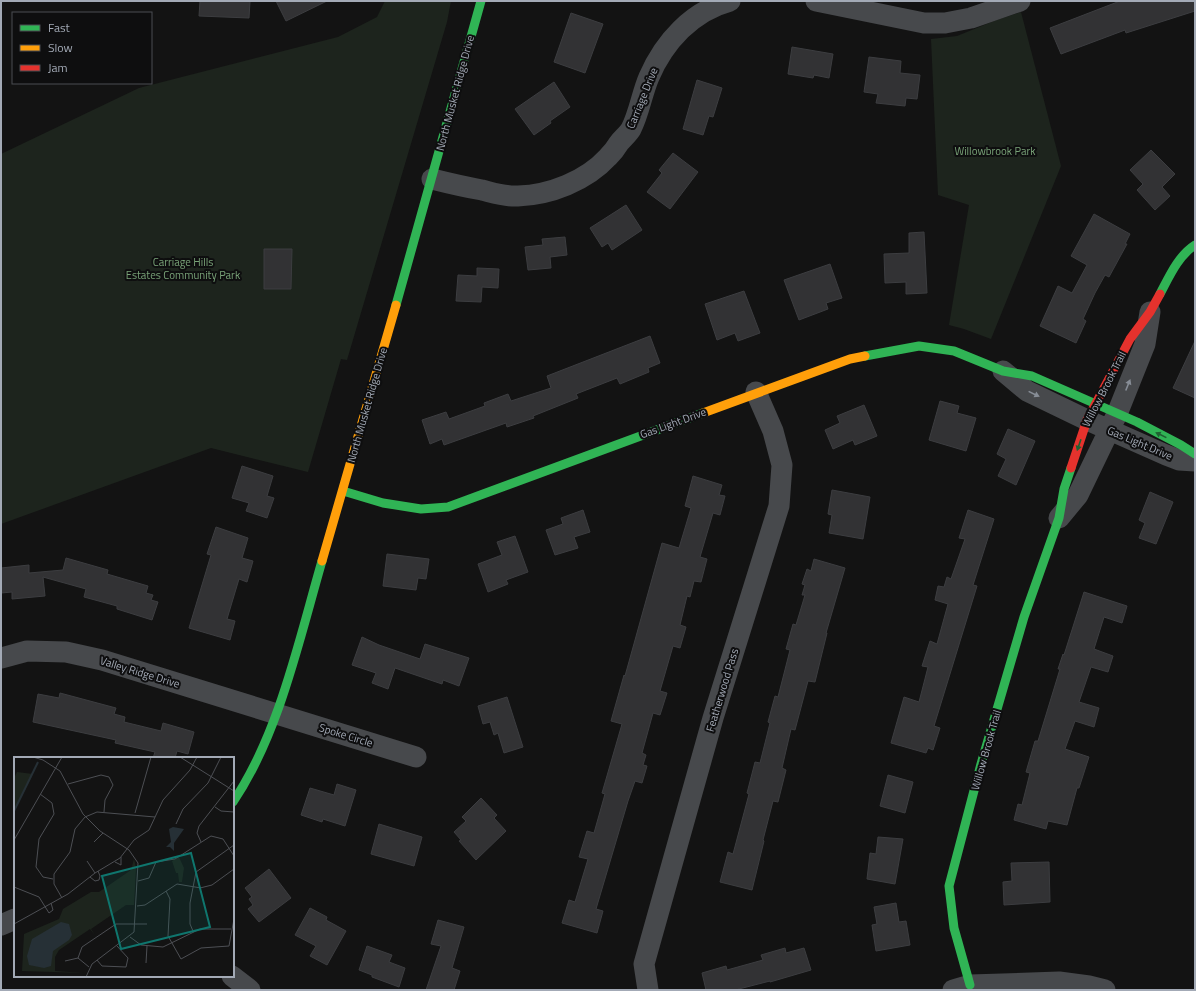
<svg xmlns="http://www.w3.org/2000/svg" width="1196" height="991" font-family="'Titillium Web',sans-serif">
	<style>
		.green { fill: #1d241d }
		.building { fill: #323234; stroke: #3c3d40 }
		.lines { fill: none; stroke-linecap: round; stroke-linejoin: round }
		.street { stroke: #47494c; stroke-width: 21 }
		.fast { stroke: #30b455; stroke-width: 9 }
		.slow { stroke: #ff9f0a; stroke-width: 9 }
		.jam { stroke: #e5322d; stroke-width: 9 }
		.oneway { fill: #878d96 }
		.oneway2 { fill: #1f6132 }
		.labels { text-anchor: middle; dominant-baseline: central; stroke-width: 4; stroke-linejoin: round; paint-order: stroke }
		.street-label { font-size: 11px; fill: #a3aab6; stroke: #0e0e0f }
		.park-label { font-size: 11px; fill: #79a378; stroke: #0e0e0f }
		.inset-river { fill: none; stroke: #263036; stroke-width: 2 }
		.inset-road { fill: none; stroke: #4d4f54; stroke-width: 1 }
		.view { fill: #0f766e; fill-opacity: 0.15; stroke: #0f766e; stroke-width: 2 }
		.inset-edge { fill: none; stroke: #a3aab6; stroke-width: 2 }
	</style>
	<rect width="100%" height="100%" fill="#131313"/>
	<!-- green -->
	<path class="green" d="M385,1h66l-4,21 -100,338 -6,-1 -33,113 -97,-24 -210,76v-370l138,-66 199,-51 39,-20z
		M1021,12l40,154 -70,173 -27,-10 -15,-4 20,-120 -31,-10 -7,-156 26,-3 37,-15z"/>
	<!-- building -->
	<path class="building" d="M200,1h50l-1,17 -50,-2z
		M276,1h51l-41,20z
		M1120,1h75v10l-69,22 -1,-3 -64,24 -11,-26z
		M571,13l32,11 -18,49 -31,-11z
		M792,47l41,7 -4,24 -15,-3 -1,3 -25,-4z
		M869,57l32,4 -1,12 20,2 -3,24 -11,-1 -1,8 -29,-3 2,-9 -14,-2z
		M697,80l25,8 -9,29 -4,-1 -6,19 -20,-6z
		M554,82l16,25 -20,14 1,2 -17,12 -19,-26z
		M1151,150l24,24 -13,13 8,9 -15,14 -18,-20 6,-6 -13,-14z
		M673,153l25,19 -28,37 -23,-17 15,-19 -3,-3z
		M626,205l16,25 -30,20 -4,-7 -6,4 -12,-19z
		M1094,214l36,20 -5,10h2l-18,33 -4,-2 -10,18 -12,26 3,2 -10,22 -36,-17 18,-40 14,7 15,-28 -16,-9z
		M924,232l3,61 -21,1v-12l-21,1 -1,-29 25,-1v-20z
		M565,237l2,18 -17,2 1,11 -23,2 -3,-23 18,-2 -1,-6z
		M264,249h28l-1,40h-27z
		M830,264l12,34 -16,5 2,6 -29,11 -15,-40z
		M477,268l22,1 -1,19 -16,-1 -1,15 -25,-1 2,-26 19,1z
		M744,291l16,42 -22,8 -3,-8 -18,7 -12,-36z
		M650,336l10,27 -12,5 1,4 -29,12 -3,-6 -41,16 2,4 -45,18 1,2 -27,9 -1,-4 -62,22 -2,-6 -12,5 -8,-24 24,-8 3,7 36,-13 -1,-3 24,-9 3,7 40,-13 -4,-12z
		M1195,341v57l-22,-10z
		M940,401l19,5 -2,7 19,5 -10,33 -37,-11z
		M864,405l13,31 -22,9 -2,-5 -20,9 -8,-19 15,-7 -3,-7z
		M1008,429l27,12 -19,44 -18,-9 8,-17 -9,-5z
		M242,466l31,10 -6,20 7,2 -7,20 -21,-7 3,-8 -17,-5z
		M693,476l29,9 -3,10 6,1 -5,19 -7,-2 -13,44 7,2 -6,23 -7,-1 -4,16 -3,-1 -7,29 6,2 -6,21 -7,-2 -13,45 7,2 -7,22 -7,-2 -11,40 4,2 -3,10 4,1 -5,17 -7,-2 -7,20 -32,108 7,2 -6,22 -35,-10 7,-23 6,2 13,-43 -9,-2 8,-26 7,2 11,-39 -3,-1 20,-69 -11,-3 13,-46 1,1 37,-133 17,5 12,-40 -6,-2z
		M832,490l38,7 -7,42 -34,-6 3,-18 -4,-1z
		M1150,492l23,10 -17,42 -17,-6 6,-15 -6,-3z
		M583,510l7,22 -16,5 4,11 -23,7 -9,-25 17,-6 -2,-6z
		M968,510l26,9 -21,66 4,1 -43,140 6,2 -7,22 -5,-2 -2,5 -35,-10 13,-46 15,5 9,-35 -6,-1 8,-25 7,3 11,-40 -13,-4 3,-14 6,1 3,-10 4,2 14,-40 -6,-1z
		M216,527l32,11 -6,20 11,3 -6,21 -8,-3 -12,40 8,2 -5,19 -41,-12 22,-73 -4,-1z
		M515,536l13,36 -22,8 2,4 -20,8 -10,-28 24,-9 -5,-13z
		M387,554l42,5 -3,20 -8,-1 -2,12 -33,-4z
		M66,558l42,12 -1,4 41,12 -2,7 7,2 -2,5 7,2 -6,18 -35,-11v-3l-33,-9 2,-8 -43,-12 2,19 -33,3v-7l-11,1v-25l28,-3v8l34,-3z
		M814,559l31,9 -19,65h1l-12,49 -7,-1 -13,49 -4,-1 -9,39 4,2 -8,32 -5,-1 -10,39 1,1 -12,49 -32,-8 8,-30 5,2 16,-60 -2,-1 8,-31 5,1 10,-40 -2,-1 7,-26 3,1 12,-47 -4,-1 7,-25 3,1 9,-30h-3l3,-10 -3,-1 5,-15 4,2z
		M1084,592l43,14 -5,17 -18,-6 -10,32 19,7 -5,16 -17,-5 -12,35 20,6 -5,19 -19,-6 -10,28 24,8 -10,31h-2l-10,37 -19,-4 -2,8 -32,-9 4,-16 4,1 8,-32 -4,-1 9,-31h3l22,-72h-2l5,-15 1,1z
		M362,637l17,8 41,14 5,-15 44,14 -10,28 -16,-6 -1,4 -47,-16 -7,21 -16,-6 4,-10 -24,-8z
		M60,693l56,15 -2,6 11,3 -1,5 37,9 2,-8 31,9 -6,22 -11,-3 -2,7h-22l2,-6 -40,-9 1,-3 -83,-18 5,-28 21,4z
		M507,697l16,50 -19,6 -6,-20 -4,2 -4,-13 -7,2 -5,-18z
		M888,775l25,7 -8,31 -25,-7z
		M337,784l19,6 -11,36 -22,-7 -1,3 -21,-7 9,-27 24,7z
		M481,798l16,17 -3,3 12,13 -30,29 -17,-19 2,-1 -7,-8 12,-11 -4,-4z
		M379,824l43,13 -8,29 -43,-12z
		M878,837l25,2 -8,45 -28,-5 3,-26 6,1z
		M1049,862l1,40 -46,3 -1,-23 9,-1 -1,-18z
		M269,869l22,29 -32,24 -11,-13 5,-4 -4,-6 3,-2 -7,-9z
		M896,903l3,19 7,-1 4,24 -34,6 -4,-26 5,-1 -3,-17z
		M310,908l17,9 -1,3 20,11 -19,34 -17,-9 6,-10 -21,-11z
		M438,920l26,7 -12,41 8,3 -6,19h-28l15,-44 -10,-2z
		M367,946l25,9 -3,7 16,6 -6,19 -27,-10v-2l-13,-5z
		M785,948l1,5 18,-5 7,22 -41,12v-1l-35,9h-29l-4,-17 24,-7 1,4 36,-10 -2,-5z"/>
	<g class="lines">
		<!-- street -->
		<path class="street" d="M816,1l108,22h21l26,-5 49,-17
			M432,179c16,4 33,8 50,11 12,3 24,7 36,6 32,-1 68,-15 90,-39 4,-4 8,-9 11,-14 4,-5 9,-9 12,-14 8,-15 11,-36 18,-52 15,-35 43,-66 81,-76
			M1003,371l24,20 60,29 79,35 13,5 16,1
			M1059,518l19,-23 39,-81 28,-70 5,-32
			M1,658l26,-7 39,1 36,8 314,97
			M1,925l14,-6
			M232,976l18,14
			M648,990l-4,-26 69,-246 66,-212 3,-41 -9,-34 -17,-39
			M953,990l17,-5 89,-3 30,4 16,4"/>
		<!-- fast -->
		<path class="fast" d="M1160,294c9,-17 18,-38 35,-49
			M396,305l85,-304
			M865,356l54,-10 35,5 49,20 29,5 105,46 44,23 14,9
			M343,491l40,12 38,6 27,-2 255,-94
			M233,802c46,-68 66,-162 89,-241
			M970,985l-16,-57 -5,-42 32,-122 43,-147 35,-99 5,-29 7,-21"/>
		<!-- slow -->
		<path class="slow" d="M703,413l147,-54 15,-3
			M322,561l74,-256"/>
		<!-- jam -->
		<path class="jam" d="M1071,468l16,-48 43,-81 20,-27 10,-18"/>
	</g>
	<!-- one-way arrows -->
	<defs><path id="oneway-solid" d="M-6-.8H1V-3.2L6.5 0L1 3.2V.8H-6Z"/></defs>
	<g class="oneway">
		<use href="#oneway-solid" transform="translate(1128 385) rotate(-68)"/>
		<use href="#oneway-solid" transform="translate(1034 394) rotate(26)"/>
	</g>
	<g class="oneway2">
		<use href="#oneway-solid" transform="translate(1161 435) rotate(-154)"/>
		<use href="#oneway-solid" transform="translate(1079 445) rotate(109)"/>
	</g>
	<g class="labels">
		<!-- street labels -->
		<g class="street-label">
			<text transform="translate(455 93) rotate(-75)">North Musket Ridge Drive</text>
			<text transform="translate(642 98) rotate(-68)">Carriage Drive</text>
			<text transform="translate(1104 389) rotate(-63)">Willow Brook Trail</text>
			<text transform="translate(367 405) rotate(-74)">North Musket Ridge Drive</text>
			<text transform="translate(673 423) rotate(-20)">Gas Light Drive</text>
			<text transform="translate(1140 443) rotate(23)">Gas Light Drive</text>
			<text transform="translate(140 672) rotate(17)">Valley Ridge Drive</text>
			<text transform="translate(722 690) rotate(-73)">Featherwood Pass</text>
			<text transform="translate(346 735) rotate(17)">Spoke Circle</text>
			<text transform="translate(986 750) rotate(-74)">Willow Brook Trail</text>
		</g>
		<!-- park labels -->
		<g class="park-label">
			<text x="995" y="151">Willowbrook Park</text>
			<text x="183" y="262">Carriage Hills<tspan x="183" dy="13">Estates Community Park</tspan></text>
		</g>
	</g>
	<!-- overview -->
	<g transform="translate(14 757)">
		<rect width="220" height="220" fill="#131313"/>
		<path d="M3,15l16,2 -19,38v-34zM165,100l5,11 -2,14h-3l-1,-9h-2l-4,-12zM120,102l2,9 -2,37h-8l-35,24 4,6 -5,-6 -31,21 -4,7v14l29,2 -62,-2 2,-37 35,-15 4,-10 28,-17h8l32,-22z" fill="#1d241d"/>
		<path d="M159,70l11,2 -10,14v8l-4,-4h-4l5,-5 -2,-13zM47,165l8,2 3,11 -3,5 -16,11 -2,15 -7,2 -15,-3 -2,-9 5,-17z" fill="#263036"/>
		<path class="inset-river" d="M0,54l24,-49"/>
		<path class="inset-road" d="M19,0l10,3 17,11 23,43 17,17 29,19 9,13 -4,69 -42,32 -6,13M166,0l54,34M54,27l33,-9 8,2 4,8 -8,15 -1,12M26,37l12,9 2,11 -15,25 -3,28 7,10 10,2M201,50l6,4 13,1M121,56l16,-56M162,67l7,-15 25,-26 13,-26M0,83l48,-83M80,85l9,-9M187,85l-4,-9 2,-7 35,-45M73,104l8,12M101,105l6,3v-8M76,120l5,4 4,-1 1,-4 -2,-5M124,124l11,-3 7,-16 19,-3 36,-23 12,3 11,17M0,130l25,10 10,16 4,-3 -2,-7M186,131l12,-3 22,-16M152,134l4,8 -2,37 13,23 20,-11 28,-2 5,-27M48,141l-8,-14v-10l16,-22 5,-23 10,-12 12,-5 58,5M123,149l8,-1 32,-21 24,4M0,167l54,-30 27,-21 25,-15 14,-18 15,-10 14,-30 27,-30 7,-13M179,174l-3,-7v-21l6,-31 38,-27M116,180l11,8 22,2 37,-18h31M83,203l5,6 24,1 2,-9 -11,-12M51,204l13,-3M132,206l1,-17M75,210l-11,-9 4,-11 34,-23h31"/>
		<path class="view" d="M177,96l19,74 -89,22 -19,-73z"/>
		<rect width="220" height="220" class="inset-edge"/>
	</g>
	<!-- border -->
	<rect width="1196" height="991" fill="none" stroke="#a3aab6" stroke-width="4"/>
	<!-- legend -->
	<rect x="12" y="12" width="140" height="72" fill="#0e0e0f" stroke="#4a4c52"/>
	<rect x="20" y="25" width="20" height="6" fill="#30b455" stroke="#4a4c52"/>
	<text x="48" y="32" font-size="12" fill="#a3aab6">Fast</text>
	<rect x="20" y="45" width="20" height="6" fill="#ff9f0a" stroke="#4a4c52"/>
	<text x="48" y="52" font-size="12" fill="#a3aab6">Slow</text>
	<rect x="20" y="65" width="20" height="6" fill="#e5322d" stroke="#4a4c52"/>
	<text x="48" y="72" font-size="12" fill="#a3aab6">Jam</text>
</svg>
